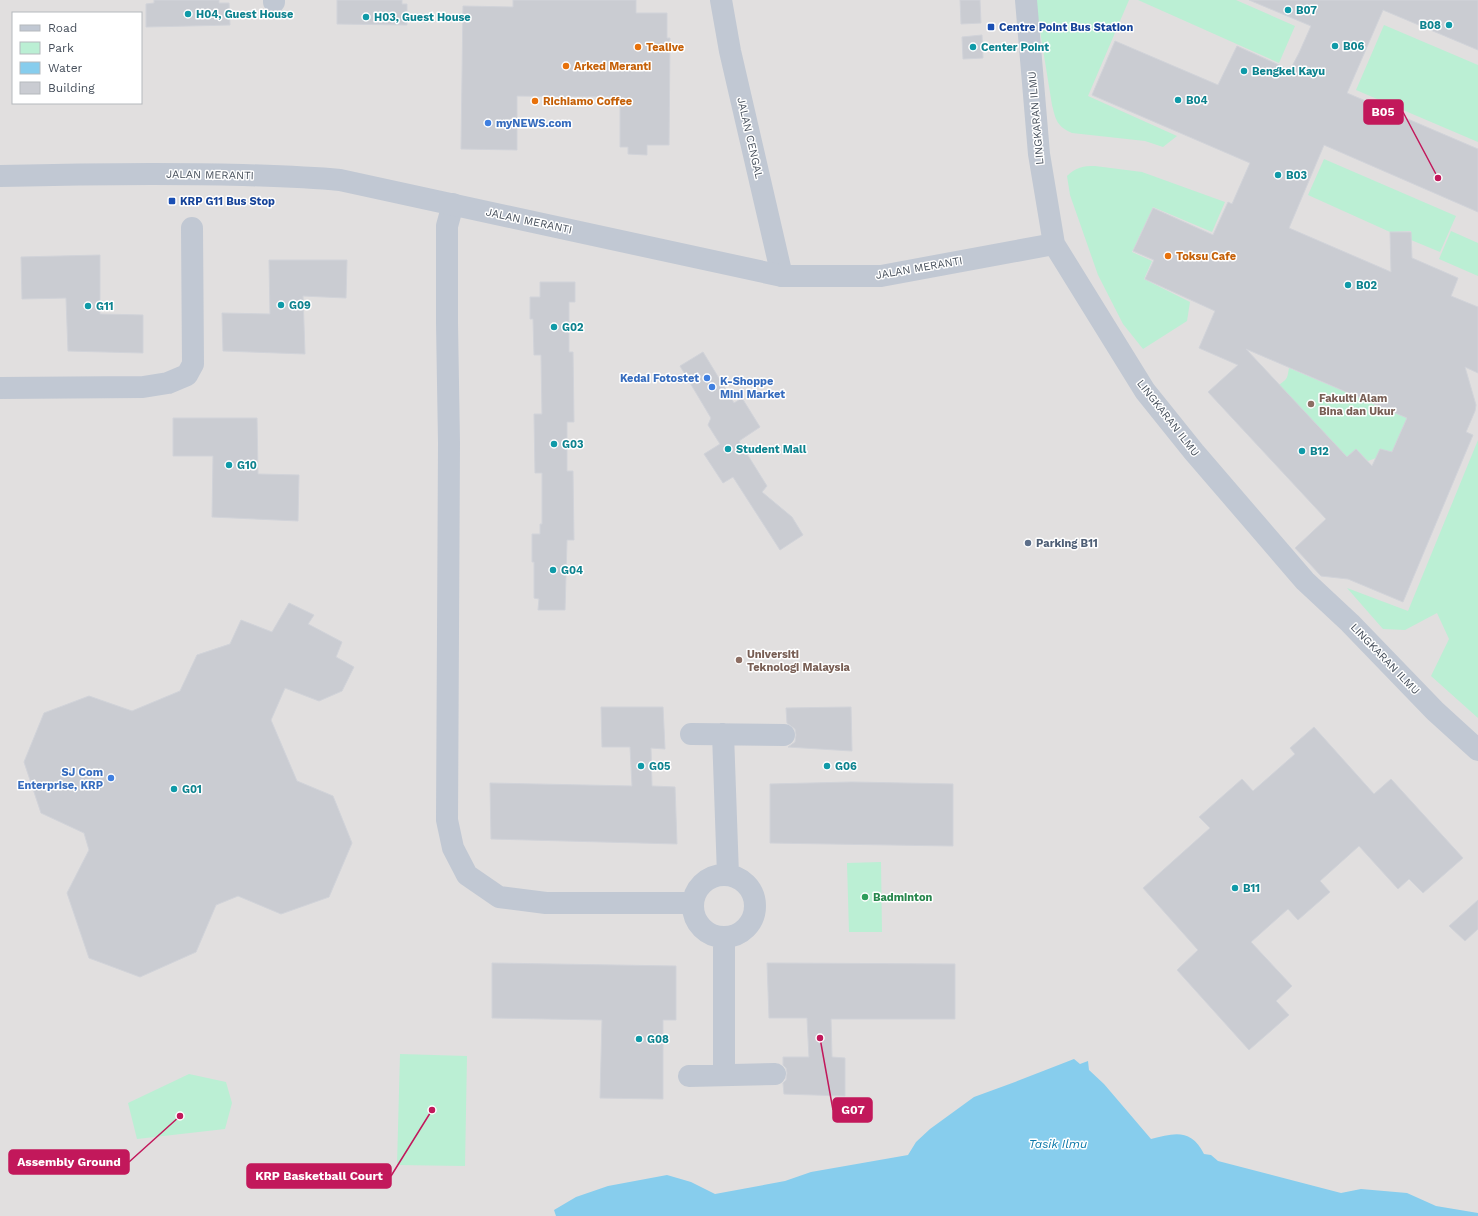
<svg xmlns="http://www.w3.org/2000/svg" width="1478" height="1216" font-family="'Work Sans',sans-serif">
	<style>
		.education { fill: #e1dfdf; fill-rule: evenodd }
		.green { fill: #bbefd4 }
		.water { fill: #87cded }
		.building { fill: #caccd2; stroke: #d1d3d9; fill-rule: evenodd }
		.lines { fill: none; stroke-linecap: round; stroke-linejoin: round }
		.minor { stroke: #c1c8d3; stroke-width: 22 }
		.tertiary { stroke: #c1c8d3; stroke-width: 22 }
		.culture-dot { fill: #0f9aa8; stroke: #fff; stroke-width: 1.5 }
		.transit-dot { fill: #1a4fb4; stroke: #fff; stroke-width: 1.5 }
		.food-dot { fill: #e8710a; stroke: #fff; stroke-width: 1.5 }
		.shop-dot { fill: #3f7fe0; stroke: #fff; stroke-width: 1.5 }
		.education-dot { fill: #8d6e63; stroke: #fff; stroke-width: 1.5 }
		.service-dot { fill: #5c6f8a; stroke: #fff; stroke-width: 1.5 }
		.leisure-dot { fill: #2e9e5b; stroke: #fff; stroke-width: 1.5 }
		.labels { text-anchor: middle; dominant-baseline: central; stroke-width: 3; stroke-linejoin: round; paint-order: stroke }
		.culture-label { font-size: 11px; font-weight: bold; fill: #0d838f; stroke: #fff; text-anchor: start }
		.transit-label { font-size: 11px; font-weight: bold; fill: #164399; stroke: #fff; text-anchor: start }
		.food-label { font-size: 11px; font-weight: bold; fill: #c56008; stroke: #fff; text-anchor: start }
		.street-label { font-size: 11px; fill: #464f5b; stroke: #fff }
		.shop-label { font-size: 11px; font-weight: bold; fill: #366cbe; stroke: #fff; text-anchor: start }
		.education-label { font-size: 11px; font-weight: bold; fill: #785e54; stroke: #fff; text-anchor: start }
		.service-label { font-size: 11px; font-weight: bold; fill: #4e5e75; stroke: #fff; text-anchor: start }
		.leisure-label { font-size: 11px; font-weight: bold; fill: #27864d; stroke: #fff; text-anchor: start }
		.water-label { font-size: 12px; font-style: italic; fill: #0a78a9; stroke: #fff }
		.leader { fill: none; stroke: #c2185b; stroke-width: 1.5 }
		.callout-dot { fill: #c2185b; stroke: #fff; stroke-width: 1.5 }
		.callout { fill: #c2185b; stroke: #c2185b; stroke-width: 1.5 }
		.callout-label { font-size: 12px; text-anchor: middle; font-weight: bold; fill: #fff }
	</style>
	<rect width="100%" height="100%" fill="#f0eeed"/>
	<!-- education -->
	<path class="education" d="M0,0h1478v1216h-1478zM13,13h128v90h-128z"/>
	<!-- green -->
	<path class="green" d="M1035,0h94l-41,96 89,40 -14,11 -18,-6 -73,-8c-15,-7 -16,-12 -20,-28z
		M1138,0h98l59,26 -16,37z
		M1384,25l94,40v77l-122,-52z
		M1324,159l132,57 -16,36 -29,-12v-9l-21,1 -82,-37z
		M1095,166l47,6 83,30 -13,30 -59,-25 -21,45 20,9 -8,18 46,23 -3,19 -44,28 -20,-25 -25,-49 -28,-80 -3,-19c9,-9 16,-10 28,-10z
		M1451,231l27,12v33l-39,-17z
		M1289,368l118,50 -15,34 -24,9 -12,-12 -9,8 -68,-72c9,-7 8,-6 10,-17z
		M1478,440v278l-47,-42 18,-37 -12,-26 -32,17 -22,-1 -36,-41 61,23z
		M881,862l1,70h-33l-2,-69z
		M400,1054l67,2 -2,110 -68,-1z
		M189,1074l37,8 6,21 -7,26 -88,10 -9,-36z"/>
	<!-- water -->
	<path class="water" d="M1074,1059l6,5 8,-3 1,9 15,14 47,55c23,-6 40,-11 53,15l7,1 7,6 123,32 20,-4 46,4 29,13 42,7v3h-922l-2,-6 22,-13 32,-11 59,-11 24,7 24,12 70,-13 26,-9 97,-17 8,-13 14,-13 44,-32 41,-15z"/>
	<!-- building -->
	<path class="building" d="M154,0h65v3h10l1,22 -84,2v-23l8,-1z
		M337,0h65v4h5v21l-70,-1z
		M513,0h123v13h31v25h3l-1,107h-22v10l-19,-1v-7h-8v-50l-103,-1v54l-56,-1 2,-143 50,1z
		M960,0h20l1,23 -20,1z
		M1249,0h229v50l-95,-40 -36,83 131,56v63l-154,-67 -35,83 102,44 -1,-40h21l1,26 46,20 -7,18 27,11v66l-13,-6 11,38 -1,6 -9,21 7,3 -70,167 -55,-23 -27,-3 -26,-28 31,-29 -118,-127 30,-27 -39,-17 16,-37 -70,-32 9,-19 -21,-9 20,-43 60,27 15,-33 4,2 18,-41 -158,-68 23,-54 103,44 19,-39 53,24 9,-17 12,-27zM1246,349l161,69 -15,34 -12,-3 -8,17 -16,-17 -9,8z
		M982,35l1,23 -20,1 -1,-22z
		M100,255v59l43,1v38l-75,-2 -2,-53 -44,1 -1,-42z
		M269,260h78l-1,38 -43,-2 2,58 -82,-3 -1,-38 48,1z
		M540,282h35v20h-6v50h4l1,70h-7v49h6l1,69h-7l-2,70h-27l1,-11 -5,-1v-36h-2v-28h8v-10h2v-51h-7l-1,-59h8l-1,-59h-7l-1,-36h-3v-22h10z
		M703,352l31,51 8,-5 18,29 -21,14 28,45 -5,6 30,25 11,18 -23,15 -47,-73 -10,6 -19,-29 16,-10 -12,-19 3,-7 -31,-52z
		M173,418h84l1,56 41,1 -1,46 -86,-4 1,-61h-40z
		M289,603l25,12 -6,9 34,18 -6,15 18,10 -12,24 -23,10 -34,-13 -14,32 26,61 36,15 19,47 -23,54 -48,17 -43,-18 -22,9 -20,47 -56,25 -51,-19 -22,-65 22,-43 -5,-17 -43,-20 -17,-51 20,-49 45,-17 43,15 48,-20 17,-36 33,-11 11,-24 31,12z
		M601,707h62l2,42 -14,-1 1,38 23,1 2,57 -186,-5 -1,-56 142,3 -2,-39h-28z
		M851,707l1,44 -64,-4 7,-5 1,-7 -1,-6 -8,-6 -1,-15z
		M1314,727l60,67 17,-15 72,79 -40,35 -14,-14 -11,10 -39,-43 -39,35 10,11 -32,28 -10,-11 -37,33 41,44 -16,15 13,14 -40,35 -72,-80 21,-20 -55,-62 67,-60 -11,-11 43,-38 11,12 42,-37 -5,-6z
		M852,782l101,2v62l-183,-3v-59z
		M1478,900v29l-13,12 -16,-15z
		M492,963l184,3v54h-13v79l-63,-1 2,-78 -110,-2z
		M767,963l188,1v55h-124l1,38 13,1v38l-61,-2 -1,-11 3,-3 1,-7 -1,-5 -3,-3v-8h26l-2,-39h-38z"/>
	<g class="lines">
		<!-- minor -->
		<path class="minor" d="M721,0l9,51 52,225
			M274,2v-2
			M453,204l-6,22v97l2,120 -2,377 6,28 14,27 32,22 47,6h147
			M0,388l143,-1 25,-4 19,-8 6,-11 -1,-136
			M691,734l93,1
			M723,734l5,141
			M693 906a31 31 0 1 1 62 0a31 31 0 1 1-62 0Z
			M724,937v138
			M689,1076l86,-2"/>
		<!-- tertiary -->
		<path class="tertiary" d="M1026,0l13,154 15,90 91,147 49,61 111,129 45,42 85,88 43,39
			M0,176c81,-2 162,-3 243,-1 32,1 64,2 97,5l442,96h99l173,-32"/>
	</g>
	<!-- markers -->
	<g class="culture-dot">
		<circle cx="1288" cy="10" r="4"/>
		<circle cx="188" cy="14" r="4"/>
		<circle cx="366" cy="17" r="4"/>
		<circle cx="1449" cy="25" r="4"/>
		<circle cx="1335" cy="46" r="4"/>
		<circle cx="973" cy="47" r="4"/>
		<circle cx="1244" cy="71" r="4"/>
		<circle cx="1178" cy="100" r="4"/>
		<circle cx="1278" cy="175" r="4"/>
		<circle cx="1348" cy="285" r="4"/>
		<circle cx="281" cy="305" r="4"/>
		<circle cx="88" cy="306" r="4"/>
		<circle cx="554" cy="327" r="4"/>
		<circle cx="554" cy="444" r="4"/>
		<circle cx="728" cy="449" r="4"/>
		<circle cx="1302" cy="451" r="4"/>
		<circle cx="229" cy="465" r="4"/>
		<circle cx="553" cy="570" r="4"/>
		<circle cx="641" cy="766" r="4"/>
		<circle cx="827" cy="766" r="4"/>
		<circle cx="174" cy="789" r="4"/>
		<circle cx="1235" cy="888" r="4"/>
		<circle cx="639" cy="1039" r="4"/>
	</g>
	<g class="transit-dot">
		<rect x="987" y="23" width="8" height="8" rx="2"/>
		<rect x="168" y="197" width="8" height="8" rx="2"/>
	</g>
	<g class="food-dot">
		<circle cx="638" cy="47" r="4"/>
		<circle cx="566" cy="66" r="4"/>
		<circle cx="535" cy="101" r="4"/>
		<circle cx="1168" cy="256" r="4"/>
	</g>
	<g class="shop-dot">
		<circle cx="488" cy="123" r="4"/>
		<circle cx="707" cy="378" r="4"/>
		<circle cx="712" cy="387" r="4"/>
		<circle cx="111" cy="778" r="4"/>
	</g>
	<g class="education-dot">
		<circle cx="1311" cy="404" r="4"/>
		<circle cx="739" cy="660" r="4"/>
	</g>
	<circle class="service-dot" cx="1028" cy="543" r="4"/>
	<circle class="leisure-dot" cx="865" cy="897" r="4"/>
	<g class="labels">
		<!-- culture labels -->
		<g class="culture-label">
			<text x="1296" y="10">B07</text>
			<text x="196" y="14">H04, Guest House</text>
			<text x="374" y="17">H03, Guest House</text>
			<text x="1441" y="25" text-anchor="end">B08</text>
			<text x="1343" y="46">B06</text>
			<text x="981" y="47">Center Point</text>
			<text x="1252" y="71">Bengkel Kayu</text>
			<text x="1186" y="100">B04</text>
			<text x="1286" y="175">B03</text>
			<text x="1356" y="285">B02</text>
			<text x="289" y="305">G09</text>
			<text x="96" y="306">G11</text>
			<text x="562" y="327">G02</text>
			<text x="562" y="444">G03</text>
			<text x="736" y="449">Student Mall</text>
			<text x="1310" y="451">B12</text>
			<text x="237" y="465">G10</text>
			<text x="561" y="570">G04</text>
			<text x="649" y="766">G05</text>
			<text x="835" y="766">G06</text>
			<text x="182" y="789">G01</text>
			<text x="1243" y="888">B11</text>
			<text x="647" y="1039">G08</text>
		</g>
		<!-- transit labels -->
		<g class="transit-label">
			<text x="999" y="27">Centre Point Bus Station</text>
			<text x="180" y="201">KRP G11 Bus Stop</text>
		</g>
		<!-- food labels -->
		<g class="food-label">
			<text x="646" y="47">Tealive</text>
			<text x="574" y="66">Arked Meranti</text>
			<text x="543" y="101">Richiamo Coffee</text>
			<text x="1176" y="256">Toksu Cafe</text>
		</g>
		<!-- street labels -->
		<g class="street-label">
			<text transform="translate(1036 118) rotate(-95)">LINGKARAN ILMU</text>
			<text transform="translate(750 138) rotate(77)">JALAN CENGAL</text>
			<text transform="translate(210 175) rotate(1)">JALAN MERANTI</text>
			<text transform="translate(529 221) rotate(12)">JALAN MERANTI</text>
			<text transform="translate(919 268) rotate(-10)">JALAN MERANTI</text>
			<text transform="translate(1168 418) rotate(52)">LINGKARAN ILMU</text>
			<text transform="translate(1385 659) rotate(46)">LINGKARAN ILMU</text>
		</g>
		<!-- shop labels -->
		<g class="shop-label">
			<text x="496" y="123">myNEWS.com</text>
			<text x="699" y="378" text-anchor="end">Kedai Fotostet</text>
			<text x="720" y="381">K-Shoppe<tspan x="720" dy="13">Mini Market</tspan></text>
			<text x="103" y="772" text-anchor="end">SJ Com<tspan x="103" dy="13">Enterprise, KRP</tspan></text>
		</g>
		<!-- education labels -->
		<g class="education-label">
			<text x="1319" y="398">Fakulti Alam<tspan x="1319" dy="13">Bina dan Ukur</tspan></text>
			<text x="747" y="654">Universiti<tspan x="747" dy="13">Teknologi Malaysia</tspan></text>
		</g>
		<!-- service labels -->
		<g class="service-label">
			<text x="1036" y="543">Parking B11</text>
		</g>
		<!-- leisure labels -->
		<g class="leisure-label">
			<text x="873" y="897">Badminton</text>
		</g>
		<!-- water labels -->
		<g class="water-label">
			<text x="1058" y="1144">Tasik Ilmu</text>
		</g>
	</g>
	<!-- callouts -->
	<path class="leader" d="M1438 178L1403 112M820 1038L833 1110M180 1116L129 1162M432 1110L391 1176"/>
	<g class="callout-dot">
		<circle cx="1438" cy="178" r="4"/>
		<circle cx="820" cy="1038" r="4"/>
		<circle cx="180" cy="1116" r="4"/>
		<circle cx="432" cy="1110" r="4"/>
	</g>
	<g class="callout">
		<rect x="1364" y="100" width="39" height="24" rx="4"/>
		<rect x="833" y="1098" width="39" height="24" rx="4"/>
		<rect x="9" y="1150" width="120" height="24" rx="4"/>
		<rect x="247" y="1164" width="144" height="24" rx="4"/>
	</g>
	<g class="callout-label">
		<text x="1383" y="116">B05</text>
		<text x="853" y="1114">G07</text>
		<text x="69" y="1166">Assembly Ground</text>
		<text x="319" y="1180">KRP Basketball Court</text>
	</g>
	<!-- legend -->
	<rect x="12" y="12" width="130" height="92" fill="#ffffff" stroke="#b5b9bd"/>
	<rect x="20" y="25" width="20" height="6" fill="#c1c8d3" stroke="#b5b9bd"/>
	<text x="48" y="32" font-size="12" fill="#464f5b">Road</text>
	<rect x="20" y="42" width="20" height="12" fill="#bbefd4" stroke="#b5b9bd"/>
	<text x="48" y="52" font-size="12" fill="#464f5b">Park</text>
	<rect x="20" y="62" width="20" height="12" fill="#87cded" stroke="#b5b9bd"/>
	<text x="48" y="72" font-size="12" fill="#464f5b">Water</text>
	<rect x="20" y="82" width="20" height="12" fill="#caccd2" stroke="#b5b9bd"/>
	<text x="48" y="92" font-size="12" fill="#464f5b">Building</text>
</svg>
